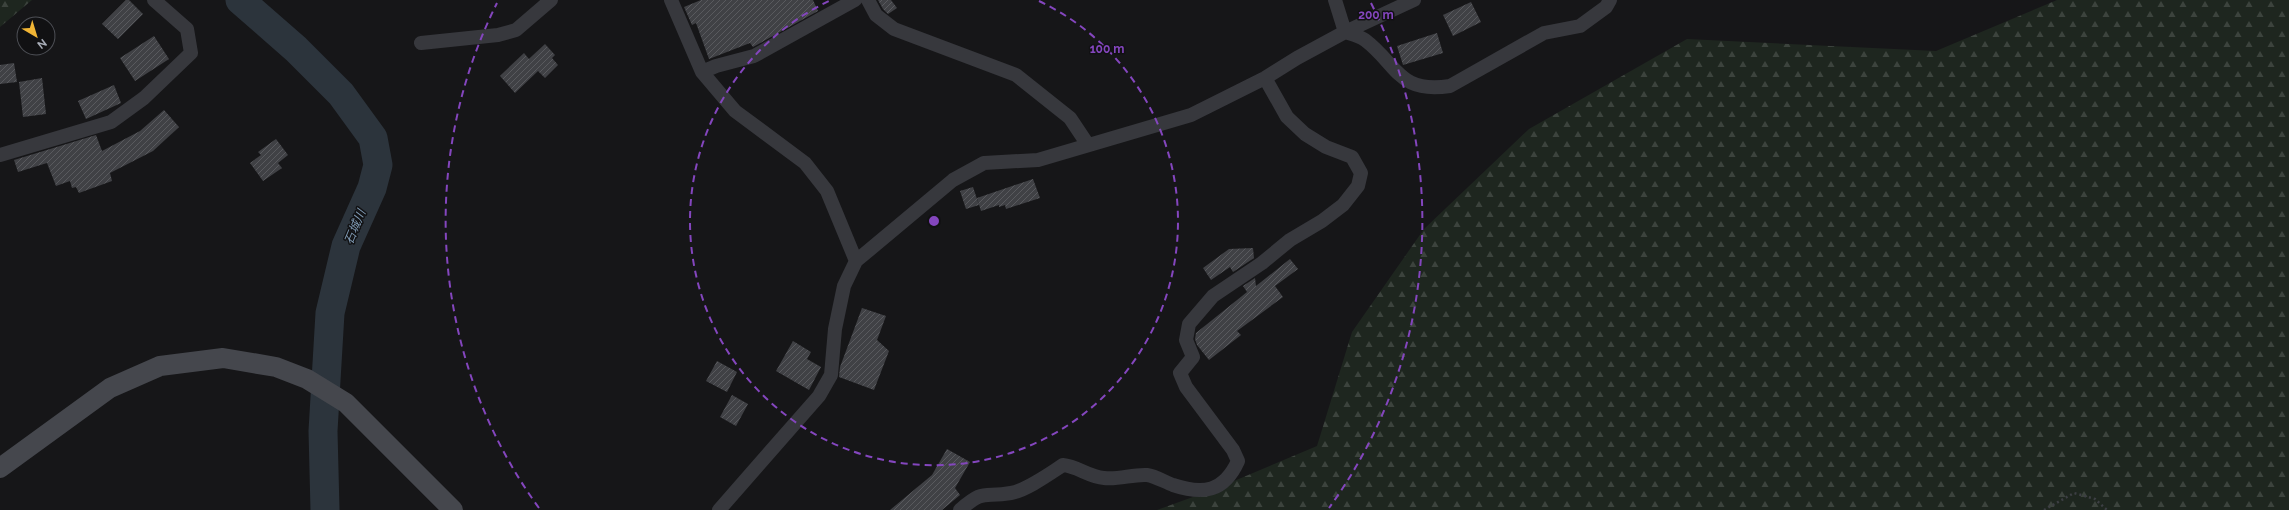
<svg xmlns="http://www.w3.org/2000/svg" width="2289" height="510" font-family="Raleway,'Noto Sans JP',sans-serif">
	<style>
		.forest { fill: url(#forest-firs) }
		.lines { fill: none; stroke-linecap: round; stroke-linejoin: round }
		.river { stroke: #2c343c; stroke-width: 29 }
		.building { fill: url(#building-hatch) }
		.path { stroke: #3d3f44; stroke-width: 2.5; stroke-dasharray: 2 3; stroke-linecap: butt }
		.street { stroke: #37383d; stroke-width: 14 }
		.secondary { stroke: #45474d; stroke-width: 20 }
		.ring { fill: none; stroke: #8446be; stroke-width: 2; stroke-dasharray: 7 5 }
		.labels { text-anchor: middle; dominant-baseline: central; stroke-width: 3; stroke-linejoin: round; paint-order: stroke }
		.water-label { font-size: 12px; font-style: italic; fill: #7f9ab3; stroke: #111113 }
		.centre { fill: #8446be; stroke: #111113; stroke-width: 2 }
		.ring-label { font-size: 12px; text-anchor: middle; font-weight: bold; fill: #8446be; stroke: #111113; stroke-width: 3; stroke-linejoin: round; paint-order: stroke }
	</style>
	<defs>
		<pattern id="forest-firs" width="22" height="20" patternUnits="userSpaceOnUse"><rect width="22" height="20" fill="#1e261f"/><path d="M5 1l3.5 6h-7zM16 11l3.5 6h-7z" fill="#3c433d"/></pattern>
		<pattern id="building-hatch" width="6" height="6" patternUnits="userSpaceOnUse"><rect width="6" height="6" fill="#404145"/><path d="M-1 1l2-2M0 6l6-6M5 7l2-2" fill="none" stroke="#595a5e"/></pattern>
	</defs>
	<rect width="100%" height="100%" fill="#161618"/>
	<!-- forest -->
	<path class="forest" d="M0,0h32l-32,27z
		M2057,0h232v510h-1132l58,-21 102,-43 35,-114 72,-103 105,-100 158,-90 249,12z"/>
	<g class="lines">
		<!-- river -->
		<path class="river" d="M240,0l56,49 45,45 32,44 5,27 -6,23 -26,58 -16,67 -7,118 2,79"/>
	</g>
	<!-- building -->
	<path class="building" d="M126,0h3l14,14 -25,25 -16,-15z
		M701,0h112l5,11 -65,36 -3,-4 -41,16 -13,-36 -4,2 -8,-18z
		M878,0h13l6,8 -9,6 -5,-5z
		M1471,2l10,20 -28,14 -10,-21z
		M1437,33l6,20 -40,12 -6,-19z
		M154,36l15,23 -34,22 -15,-23z
		M545,44l10,11 -3,3 6,7 -13,13 -7,-7 -23,22 -15,-17 24,-23 5,6z
		M14,63l3,19 -17,2v-19z
		M42,78l4,36 -23,3 -4,-35z
		M114,85l7,18 -35,16 -8,-18z
		M164,110l15,17 -26,24 -43,22 2,8 -33,12 -3,-6 -4,1 -2,-7 -14,5 -9,-23 -29,9 -4,-12 82,-25 6,16 38,-20z
		M276,139l12,16 -10,8 4,5 -19,13 -13,-18 11,-8 -3,-3z
		M1033,179l7,19 -34,11 -1,-4 -6,2v-2l-18,6 -4,-13z
		M973,187l6,18 -13,4 -6,-18z
		M1253,248l1,10 -21,14 -3,-5 -19,13 -8,-12 26,-19z
		M1290,259l8,10 -23,17 8,11 -46,34 4,4 -32,25 -12,-15 -2,-6 1,-6 51,-41 -4,-6 12,-8 1,8z
		M862,308l24,8 -9,24 12,11 -15,39 -35,-13 1,-10z
		M793,341l18,11 -4,7 14,8 -12,23 -33,-19z
		M717,361l20,11 -10,20 -21,-11z
		M732,395l16,9 -12,22 -16,-9z
		M947,449l23,13 -15,26 5,7 -18,15h-52l42,-35z"/>
	<g class="lines">
		<!-- path -->
		<path class="path" d="M2044,510l30,-17 21,6 12,11"/>
		<!-- street -->
		<path class="street" d="M671,0l31,72 33,39 70,52 22,28 29,70
			M868,0l8,15 18,14 122,46 54,43 18,27
			M1335,0l10,32
			M1345,32c6,2 15,4 20,8 33,25 33,54 85,46l94,-53 36,-7 26,-19 4,-7
			M421,43l77,-8 18,-5 35,-30
			M702,72l14,-6 38,-10 101,-56
			M0,155l111,-33 33,-24 47,-45 -4,-24 -33,-29
			M719,510l100,-114 12,-21 4,-46 9,-43 12,-25 97,-81 31,-17 54,-3 153,-45 74,-37 32,-20 48,-26 69,-32
			M960,510c25,-22 23,-12 51,-17 16,-3 38,-19 52,-28 14,1 26,12 41,13 14,2 29,-4 43,-3 8,1 18,7 26,10 30,10 51,7 65,-24l-5,-11 -47,-63 -6,-14 13,-16 -7,-17 3,-16 24,-28 49,-33 28,-23 32,-19 21,-16 15,-19 3,-13 -9,-16 -26,-10 -21,-13 -18,-17 -22,-39"/>
		<!-- secondary -->
		<path class="secondary" d="M0,468l110,-80 50,-22 63,-8 53,9 31,12 39,24 107,107"/>
	</g>
	<!-- distance rings -->
	<g class="ring">
		<path d="M1039 1A244 244 0 1 1 829 1"/>
		<path d="M539 508A488 488 0 0 1 497 3M1371 3A488 488 0 0 1 1329 508"/>
	</g>
	<g class="labels">
		<!-- water labels -->
		<g class="water-label">
			<text transform="translate(355 227) rotate(-67)">石城川</text>
		</g>
	</g>
	<circle cx="934" cy="221" r="6" class="centre"/>
	<g class="ring-label">
		<text x="1376" y="19">200 m</text>
		<text x="1107" y="53">100 m</text>
	</g>
	<!-- north arrow -->
	<g transform="translate(36 36) rotate(142)"><circle r="19" fill="#111113" stroke="#4d4f55"/>
	<path d="M0-3L7 15L0 10L-7 15Z" fill="#f1b535"/>
	<text y="-6" font-size="11" font-weight="bold" text-anchor="middle" fill="#a8adb8">N</text>
	</g>
</svg>
